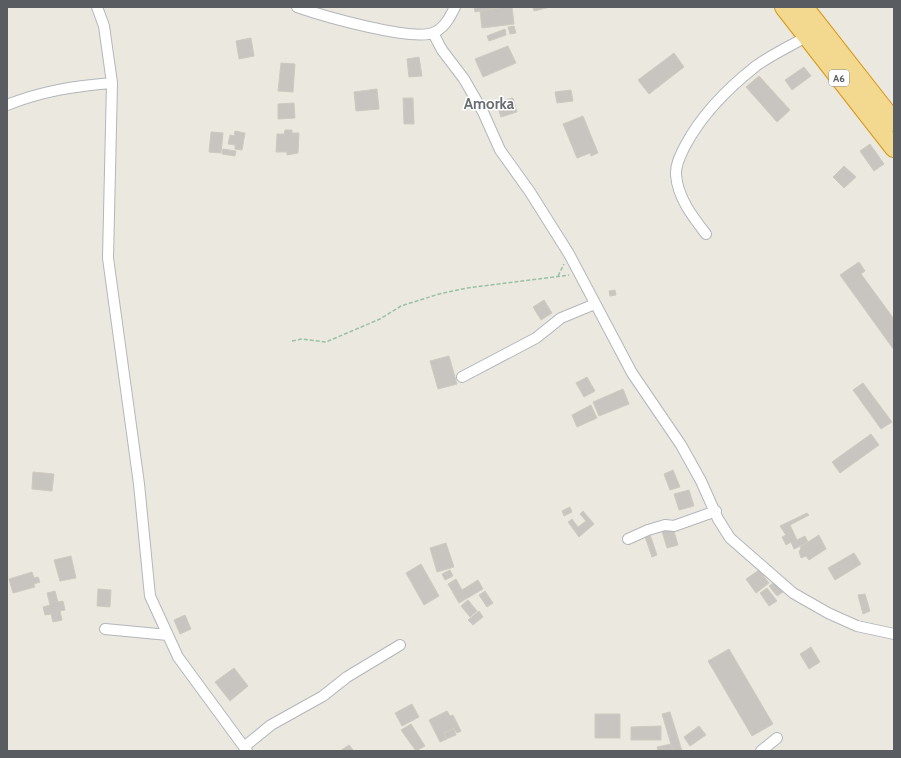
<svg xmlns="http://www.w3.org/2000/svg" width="901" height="758" font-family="Cabin,sans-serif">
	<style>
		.building { fill: #c8c5c0; stroke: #cfcabf }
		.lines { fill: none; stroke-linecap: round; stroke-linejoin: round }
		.street-casing { stroke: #b3b6ba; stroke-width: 12 }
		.highway-casing { stroke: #d89713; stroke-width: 20 }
		.path { stroke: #99c1a3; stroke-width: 1.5; stroke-dasharray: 4 2; stroke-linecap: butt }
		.street { stroke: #fff; stroke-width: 10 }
		.highway { stroke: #f3d88f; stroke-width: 18 }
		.labels { text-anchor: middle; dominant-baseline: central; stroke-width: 3; stroke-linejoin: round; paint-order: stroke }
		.shield { fill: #fff; stroke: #8b8d90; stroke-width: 1 }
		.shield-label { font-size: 10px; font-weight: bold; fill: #595c60 }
		.district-label { font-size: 15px; font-weight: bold; fill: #6a6e72; stroke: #fff }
	</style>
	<rect width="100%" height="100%" fill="#ebe8e0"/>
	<!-- building -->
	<path class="building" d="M474,7h29l-28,5z
		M504,7h8l2,17 -32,4 -2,-17z
		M533,7h17l-16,4z
		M514,26l2,7 -6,1 -2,-7z
		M505,29l1,6 -17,6 -2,-5z
		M251,38l3,18 -15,3 -3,-18z
		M508,46l8,17 -33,14 -8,-18z
		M674,53l10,14 -35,27 -11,-14z
		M419,57l3,19 -13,1 -2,-18z
		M281,63l14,1 -2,28 -15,-1z
		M804,67l7,9 -19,14 -7,-10z
		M759,76l31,34 -13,12 -31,-35z
		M377,89l2,20 -23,2 -2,-19z
		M571,90l2,11 -16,2 -2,-11z
		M403,98h10l1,26h-10z
		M513,98l4,14 -16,5 -5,-15z
		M294,103l1,15 -17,1v-15z
		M583,116l15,37 -7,3 -1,-3 -13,5 -14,-34z
		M285,130h7v3h7l-1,20 -11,2v-3h-11l1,-18h7z
		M235,131l10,2 -3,17 -7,-1v-4l-7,-1 2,-9 4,1z
		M211,132l12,1 -2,20 -12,-1z
		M870,144l14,20 -10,7 -14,-20z
		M223,149l13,2 -1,5 -13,-2z
		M844,166l12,11 -12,11 -11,-11z
		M859,262l6,9 -4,3 33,45v31l-54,-75z
		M615,290l1,5 -6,1 -1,-5z
		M544,300l8,13 -11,7 -8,-13z
		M449,356l8,28 -19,5 -8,-28z
		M587,377l8,14 -11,6 -8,-14z
		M863,383l29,39 -11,7 -28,-39z
		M623,389l6,15 -30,12 -6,-14z
		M591,405l6,13 -20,9 -5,-12z
		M871,434l8,11 -39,28 -8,-11z
		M673,470l7,17 -10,3 -6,-16z
		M33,472l21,2 -2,17 -20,-2z
		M689,490l5,16 -15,4 -5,-16z
		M570,507l2,5 -8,4 -2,-5z
		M583,511l11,13 -15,13 -11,-15 4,-3 6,8 8,-6 -6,-7z
		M807,513l2,2 -19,10 7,15 8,-4 3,6 -14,7 -3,-7 -5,3 -4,-8 4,-2 -6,-9z
		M671,521l7,24 -11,3 -7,-23z
		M648,529l9,26 -5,2 -9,-26z
		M819,535l7,14 -17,11 -3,-4 -5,2 -2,-7 2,-2 -1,-2z
		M446,543l8,24 -17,5 -7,-24z
		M854,553l7,11 -26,16 -7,-12z
		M71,556l5,22 -16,3 -6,-21z
		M421,564l18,32 -15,9 -18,-32z
		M450,570l3,6 -8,4 -3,-6z
		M759,570l10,13 -13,10 -10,-14z
		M32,572l2,6 4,-1 2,5 -6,2 1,3 -22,6 -4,-14z
		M456,579l6,11 16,-10 5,9 -24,14 -11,-19z
		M775,582l8,10 -6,4 -8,-10z
		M767,588l10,13 -8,5 -9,-13z
		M98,589l13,1 -1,17 -13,-1z
		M55,591l3,11 5,-1 2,9 -5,1 2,9 -9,2 -2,-8 -6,1 -2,-8 7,-2 -3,-12z
		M485,591l8,12 -6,4 -8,-12z
		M865,594l5,17 -7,3 -5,-19z
		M468,600l9,11 -7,6 -9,-11z
		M479,611l4,6 -10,8 -5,-5z
		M185,615l6,14 -11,5 -6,-14z
		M811,647l9,15 -11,7 -9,-15z
		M729,649l44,75 -21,12 -44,-75z
		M234,668l14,18 -18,15 -15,-19z
		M412,704l7,13 -17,9 -7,-13z
		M447,711l3,5 3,-1 8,16 -4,2 -3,-5 -10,5 3,6 -7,3 -11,-22z
		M670,712l12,39h-9l-11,-37z
		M595,714h25v24h-25z
		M411,724l14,22 -9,5 -15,-21z
		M661,726v14h-30v-13z
		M699,726l7,9 -16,11 -6,-9z
		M454,729l2,6 -10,4 -2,-6z
		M671,744l2,7h-15l-1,-4z
		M349,745l5,6h-14z"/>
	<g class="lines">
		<defs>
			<path id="street" d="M97,7l7,19 8,57 -4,175 31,226 11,112 28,61 69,94
				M297,7c23,8 118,36 138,25 10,-5 15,-15 20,-25
				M433,33l9,17 22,29 19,33 17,38 30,42 39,62 63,119 49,72 20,36 17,38 12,19 63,55 35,20 29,13 37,8
				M7,105c35,-14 68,-19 105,-22
				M706,234c-14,-18 -28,-36 -30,-59 -1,-10 5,-21 9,-29 17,-32 43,-58 71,-80 15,-11 34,-20 50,-29
				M462,377l74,-39 25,-20 34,-14
				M628,539l20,-9 17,-5 9,1 42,-15
				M105,629l63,6
				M244,747l27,-22 52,-29 24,-19 53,-32
				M761,751l16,-13"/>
			<path id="highway" d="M784,7l110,141
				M804,7l90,115"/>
		</defs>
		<!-- street casing -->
		<use href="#street" class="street-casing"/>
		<!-- highway casing -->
		<use href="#highway" class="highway-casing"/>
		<!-- path -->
		<path class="path" d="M558,276l6,-12
			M292,341l10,-2 24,3 54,-23 21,-13 38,-12 28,-6 102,-13"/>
		<!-- street -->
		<use href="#street" class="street"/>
		<!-- highway -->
		<use href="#highway" class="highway"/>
	</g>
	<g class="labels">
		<!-- shield labels -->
		<rect class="shield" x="829" y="70" width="20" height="16" rx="3"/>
		<g class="shield-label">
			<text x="839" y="78">A6</text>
		</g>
		<!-- district labels -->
		<g class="district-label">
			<text x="489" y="104">Amorka</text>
		</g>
	</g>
	<!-- border -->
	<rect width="901" height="758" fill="none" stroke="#595c60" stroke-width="16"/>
</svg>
